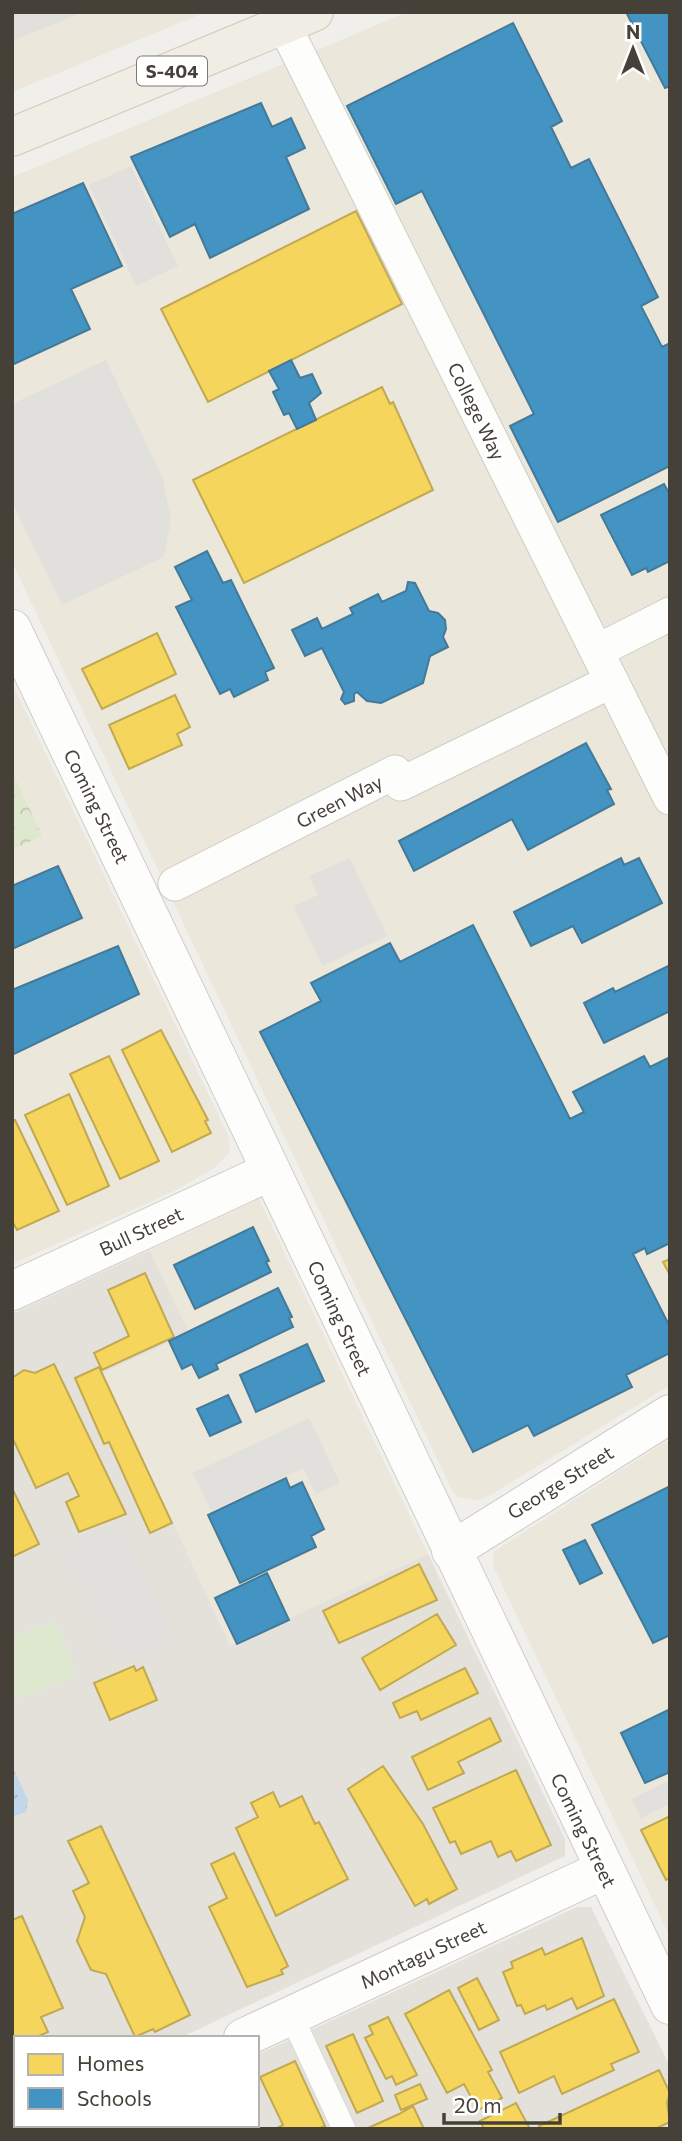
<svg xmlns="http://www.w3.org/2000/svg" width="682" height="2141" font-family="Commissioner,sans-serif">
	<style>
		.residential { fill: #e4e1da }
		.education { fill: #ebe7db }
		.forest { fill: url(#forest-crowns) }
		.garden { fill: #dde8ce }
		.parking { fill: #e2e0dc }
		.water { fill: url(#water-ripples) }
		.homes { fill: #f6d55c; stroke: #c1a951; stroke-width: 2 }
		.schools { fill: #4393c3; stroke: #447a99; stroke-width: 2 }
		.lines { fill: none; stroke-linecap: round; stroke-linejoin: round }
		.service-casing { stroke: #cfcdc9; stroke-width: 24 }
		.pedestrian-casing { stroke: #cfcdc9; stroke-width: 35 }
		.minor-casing { stroke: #cfcdc9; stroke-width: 40 }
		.tertiary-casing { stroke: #cfcdc9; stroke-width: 40 }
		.primary-casing { stroke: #d1cbbb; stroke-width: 40 }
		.service { stroke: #fdfdfc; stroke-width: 23 }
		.pedestrian { stroke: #fdfdfc; stroke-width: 33 }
		.minor { stroke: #fdfdfc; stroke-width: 38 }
		.tertiary { stroke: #fdfdfc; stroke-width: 38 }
		.primary { stroke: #f0ede5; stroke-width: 38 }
		.labels { text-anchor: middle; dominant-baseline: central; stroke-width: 7; stroke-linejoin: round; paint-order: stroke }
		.shield { fill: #fff; stroke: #7e7a74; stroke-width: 2 }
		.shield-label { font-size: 18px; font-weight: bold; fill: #464138 }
		.street-label { font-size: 19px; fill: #464138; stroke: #fff }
	</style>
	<defs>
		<pattern id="forest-crowns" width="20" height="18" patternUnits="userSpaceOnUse" patternTransform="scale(1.75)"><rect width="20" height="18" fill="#dde8ce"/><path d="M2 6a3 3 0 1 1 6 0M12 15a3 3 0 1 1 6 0" fill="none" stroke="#bfc8b2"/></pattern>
		<pattern id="water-ripples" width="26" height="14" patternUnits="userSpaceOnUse" patternTransform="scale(1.75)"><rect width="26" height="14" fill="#c0d8ea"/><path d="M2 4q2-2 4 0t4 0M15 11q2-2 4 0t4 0" fill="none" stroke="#9eb1bf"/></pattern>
	</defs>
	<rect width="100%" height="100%" fill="#f1efeb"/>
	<!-- residential -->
	<path class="residential" d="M150,1250l39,83 -85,41 126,271 198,-91 137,285v17l-385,182h-164v76l-4,1v-801z
		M577,1907h14l79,159v63h-570l7,-4h150v-70z"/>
	<!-- education -->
	<path class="education" d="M12,12h194l-194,80z
		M408,12h262v1373l-181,111 -11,4 -21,-3 -7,-11 -438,-924v-385z
		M12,683l217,454v16l-15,15 -38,22 -164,74z
		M259,1199l169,355 -198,91 -127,-272 86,-40 -39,-83z
		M670,1439v498l-176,-369 -1,-16z"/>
	<!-- forest -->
	<path class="forest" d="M12,771l30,65 -30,14z"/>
	<!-- garden -->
	<path class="garden" d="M55,1621l22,54 -65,26v-63z"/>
	<!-- parking -->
	<path class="parking" d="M12,12h71l-71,29z
		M131,166l47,100 -42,20 -47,-101z
		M106,360l56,116 9,43 -7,38 -102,48 -50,-103v-98z
		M350,858l37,78 -65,30 -28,-60 24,-11 -9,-19z
		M309,1418l31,65 -24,11 -13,-26 -92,43 -18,-38z
		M119,1523l57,119 -56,20 -63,-115z
		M670,1780v24l-29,14 -9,-19z"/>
	<!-- water -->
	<path class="water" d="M12,1766l16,34 -2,12 -14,5z"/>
	<!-- homes -->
	<path class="homes" d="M356,211l46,93 -194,98 -47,-93z
		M382,387l8,17 3,-2 40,88 -189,93 -51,-103z
		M157,633l19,41 -74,35 -20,-40z
		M175,695l15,32 -13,7 5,11 -53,24 -20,-44z
		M161,1030l47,90 -3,1 6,12 -39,19 -50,-102z
		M109,1056l50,105 -39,18 -50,-105z
		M69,1094l40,92 -42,19 -42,-90z
		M15,1120l44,91 -42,19 -5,-9v-100z
		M670,1259v16l-7,-13z
		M145,1273l29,64 -72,33 -8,-17 35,-17 -21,-46z
		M54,1364l72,150 -47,18 -13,-30 13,-6 -11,-23 -32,15 -24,-51v-59l12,-8 11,3z
		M99,1367l73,156 -22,10 -41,-91 -5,2 -29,-66z
		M12,1488l27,56 -27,13z
		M419,1564l18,36 -98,43 -16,-32z
		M437,1614l19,31 -76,45 -18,-32z
		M134,1666l2,5 7,-4 14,33 -47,20 -16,-37z
		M465,1668l13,25 -57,27 -4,-9 -17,7 -7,-15z
		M490,1718l11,23 -43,21 6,11 -36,17 -16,-33z
		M383,1766l40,58 34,65 -28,15 -2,-5 -12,7 -67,-117z
		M516,1770l35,75 -35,16 -5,-10 -13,6 -7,-16 -30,13 -6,-13 -5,2 -17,-35z
		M273,1792l7,15 22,-11 13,28 4,-2 29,57 -72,37 -40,-88 22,-11 -7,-14z
		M670,1816v62l-4,2 -25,-50z
		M101,1826l89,189 -35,17 -2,-3 -18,8 -29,-63 -15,-4 -14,-29 8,-24 -12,-26 16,-8 -21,-42z
		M234,1853l54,113 -7,4 2,4 -36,13 -38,-80 18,-9 -16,-34z
		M22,1916l41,92 -22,9 7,15 -14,6h-18v7h-3l-1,-125z
		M582,1938l22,58 -27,13 -5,-11 -25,12 -2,-5 -20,9 -4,-9 -4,1 -14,-34 10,-4 -2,-6 31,-14 3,7z
		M477,1978l22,42 -20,10 -21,-42z
		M449,1990l43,80 -4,2 14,26 -24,12 -14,-26 -17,9 -42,-79z
		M614,1999l25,53 -28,12 3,6 -52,24 -8,-18 -35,17 -19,-41z
		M388,2017l29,58 -21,10 -4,-9 -6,3 -21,-41 8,-4 -4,-8z
		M353,2034l30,67 -26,12 -31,-67z
		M295,2061l30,65 -7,3h-43l8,-4 -23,-48z
		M659,2070l11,23 -3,10 3,19 -15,7h-115l-1,-3z
		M420,2084l7,15 -26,11 -6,-15z
		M516,2103l14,26h-46l-4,-8z
		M413,2106l11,23h-58l33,-15z
		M174,2125h67l2,4h-67z"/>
	<!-- schools -->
	<path class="schools" d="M626,12h44v74l-5,2z
		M513,23l49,98 -11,6 20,41 18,-9 69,138 -17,9 21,41 8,-4v123l-112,56 -48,-96 24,-12 -112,-223 -26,13 -49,-98z
		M261,103l11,24 19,-9 14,30 -19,9 23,52 -99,49 -15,-34 -25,13 -39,-80z
		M83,183l39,83 -51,23 19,40 -78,36v-151z
		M291,360l9,18 12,-4 9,19 -12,10 7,17 -19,9 -8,-16 -5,2 -11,-23 6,-3 -10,-18z
		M664,484l6,11v66l-22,11 -2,-4 -14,7 -31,-60z
		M207,551l16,32 8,-3 43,88 -9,4 3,8 -34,17 -4,-8 -10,5 -44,-87 16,-7 -17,-33z
		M408,582l7,1 14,28 9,2 7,7 1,9 -3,8 5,10 -18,9 -7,27 -42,20 -14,-2 -10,-9 -3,2v7l-9,3 -4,-5 3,-7 -22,-44 -17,8 -13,-26 25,-12 5,11 31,-15 -3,-6 28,-14 4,8 24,-11z
		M586,743l25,46 -4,1 7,14 -86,46 -16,-31 -98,52 -15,-30z
		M621,858l3,7 15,-7 23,45 -80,40 -9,-17 -42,20 -17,-34z
		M58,866l24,52 -70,31v-63z
		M473,925l97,194 14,-7 -11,-20 71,-36 6,11 20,-10v186l-23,11 -2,-6 -12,6 37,73v26l-44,22 6,12 -98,49 -6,-11 -55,27 -213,-420 61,-31 -10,-18 79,-40 10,19z
		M118,946l21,48 -127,61v-65z
		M670,965v46l-66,32 -20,-40 29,-15 2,4z
		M253,1227l16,34 -3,1 5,10 -76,37 -21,-44z
		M278,1288l14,29 -3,1 4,9 -77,37 2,5 -19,9 -7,-14 -10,5 -13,-28z
		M307,1344l17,37 -68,31 -16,-37z
		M228,1395l13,27 -31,14 -13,-27z
		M286,1478l4,10 12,-6 22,47 -13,7 5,11 -76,36 -32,-68z
		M670,1486v149l-17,8 -61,-118z
		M585,1540l17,33 -22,11 -17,-34z
		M267,1573l22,47 -52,24 -22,-46z
		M670,1709v63l-25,11 -24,-50z"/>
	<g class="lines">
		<defs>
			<path id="service" d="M291,2015l53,114"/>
			<path id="pedestrian" d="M284,25l386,773
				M597,651l73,-37
				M175,884l220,-112 6,12 211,-103"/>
			<path id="minor" d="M12,1291l259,-120
				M451,1551l219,-137
				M243,2038l360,-168
				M48,2129l8,-4"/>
			<path id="tertiary" d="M12,629l658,1376"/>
			<path id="primary" d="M12,137l302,-125"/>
		</defs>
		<!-- service casing -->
		<use href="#service" class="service-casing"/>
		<!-- pedestrian casing -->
		<use href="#pedestrian" class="pedestrian-casing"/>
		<!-- minor casing -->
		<use href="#minor" class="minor-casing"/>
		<!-- tertiary casing -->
		<use href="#tertiary" class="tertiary-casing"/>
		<!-- primary casing -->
		<use href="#primary" class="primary-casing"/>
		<!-- service -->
		<use href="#service" class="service"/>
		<!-- pedestrian -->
		<use href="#pedestrian" class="pedestrian"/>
		<!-- minor -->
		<use href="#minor" class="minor"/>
		<!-- tertiary -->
		<use href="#tertiary" class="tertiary"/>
		<!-- primary -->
		<use href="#primary" class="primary"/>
	</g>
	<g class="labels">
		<!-- shield labels -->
		<rect class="shield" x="137" y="56.5" width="70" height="29" rx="5"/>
		<g class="shield-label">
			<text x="172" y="71">S-404</text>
		</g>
		<!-- street labels -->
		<g class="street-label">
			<text transform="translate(477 411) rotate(64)">College Way</text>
			<text transform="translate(339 801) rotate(-27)">Green Way</text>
			<text transform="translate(97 806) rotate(64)">Coming Street</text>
			<text transform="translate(141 1231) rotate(-25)">Bull Street</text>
			<text transform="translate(340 1318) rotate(65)">Coming Street</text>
			<text transform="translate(560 1482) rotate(-32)">George Street</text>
			<text transform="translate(584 1830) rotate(64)">Coming Street</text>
			<text transform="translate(423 1954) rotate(-25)">Montagu Street</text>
		</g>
	</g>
	<!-- border -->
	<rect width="682" height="2141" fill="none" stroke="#464138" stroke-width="28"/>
	<!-- legend -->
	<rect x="14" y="2036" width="245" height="91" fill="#ffffff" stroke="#b5b3af" stroke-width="2"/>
	<rect x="28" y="2054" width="35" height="21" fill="#f6d55c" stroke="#b5b3af" stroke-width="2"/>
	<text x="77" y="2071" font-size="21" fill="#464138">Homes</text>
	<rect x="28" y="2088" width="35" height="21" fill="#4393c3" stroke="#b5b3af" stroke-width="2"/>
	<text x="77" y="2106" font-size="21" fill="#464138">Schools</text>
	<!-- north arrow -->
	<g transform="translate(633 49)" stroke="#ffffff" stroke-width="5" paint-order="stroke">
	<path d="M0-5L12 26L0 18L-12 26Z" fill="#464138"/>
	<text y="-10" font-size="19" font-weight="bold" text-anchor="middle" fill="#464138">N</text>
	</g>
	<!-- scale -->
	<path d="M444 2113v10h116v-10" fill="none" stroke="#464138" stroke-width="3.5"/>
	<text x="454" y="2113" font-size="21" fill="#464138" stroke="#ffffff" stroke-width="5" paint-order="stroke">20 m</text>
</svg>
